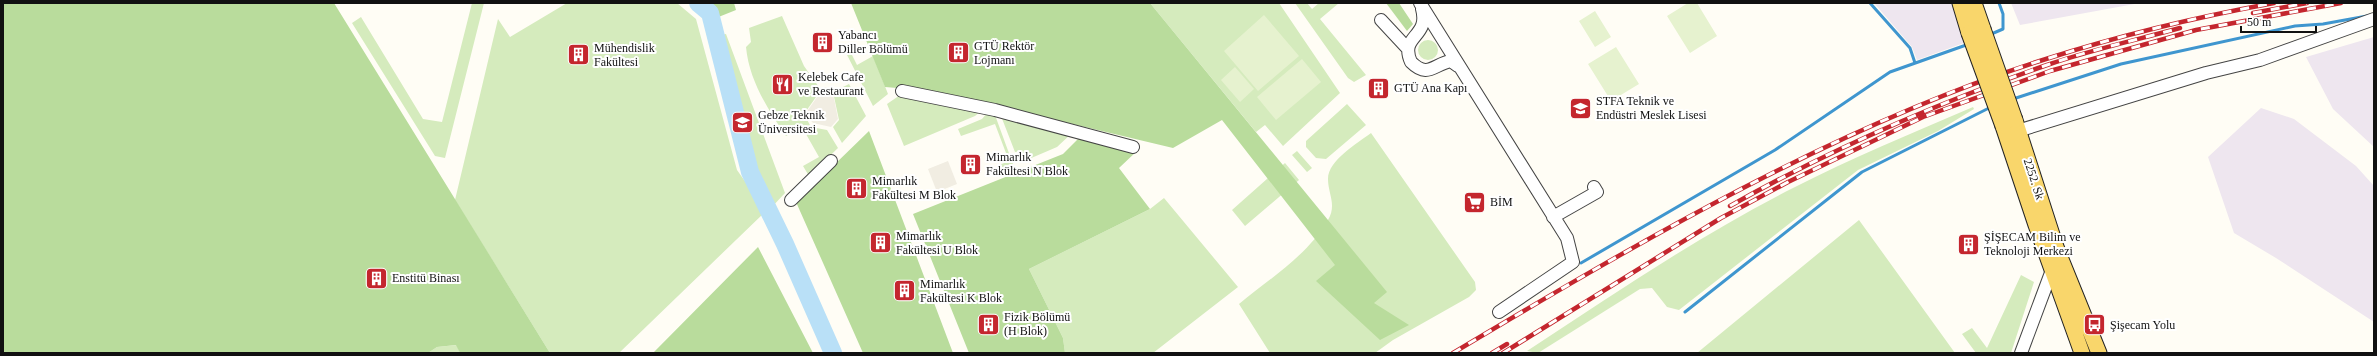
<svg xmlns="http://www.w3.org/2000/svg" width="2377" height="356" font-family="'Times New Roman',serif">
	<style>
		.industrial { fill: #eee6ef }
		.green { fill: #d5ebbd }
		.forest { fill: #b9dc9c }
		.pitch { fill: #e6f2cf }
		.plaza { fill: #f1ede2 }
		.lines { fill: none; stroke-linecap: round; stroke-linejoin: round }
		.stream { stroke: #3f96cf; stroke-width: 3 }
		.river { stroke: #b9e0f7; stroke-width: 18 }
		.minor-casing { stroke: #444; stroke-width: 14 }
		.major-casing { stroke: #222; stroke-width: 17 }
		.minor { stroke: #fff; stroke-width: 12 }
		.major { stroke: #f9d66b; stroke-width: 15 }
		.rail-casing { stroke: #c4262e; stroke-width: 4.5 }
		.rail { stroke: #fff; stroke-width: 3; stroke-dasharray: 9; stroke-linecap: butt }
		.major-bridge-casing { stroke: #222; stroke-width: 17; stroke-linecap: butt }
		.major-bridge { stroke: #f9d66b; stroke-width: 15 }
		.labels { text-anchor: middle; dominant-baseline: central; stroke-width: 4; stroke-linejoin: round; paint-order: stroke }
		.poi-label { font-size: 12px; fill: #111; stroke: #fff; text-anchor: start }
		.street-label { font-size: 12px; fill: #111; stroke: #fff }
	</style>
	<rect width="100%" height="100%" fill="#fffdf5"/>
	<!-- industrial -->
	<path class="industrial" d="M1874,3h84l14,37 -55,20 -5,-13z
		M2011,3h129l-120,22z
		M2374,37v110l-41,-38 -27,-52z
		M2261,108l33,11 62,47 18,20v136l-98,-64 -42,-25 -26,-76z"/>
	<!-- green -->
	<path class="green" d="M472,3h12l-39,155 -10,-2 -83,-133 9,-6 62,102 19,3z
		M567,3h110l19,16 41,151 29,41 -147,142h-69l-95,-153 43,-181 12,18z
		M1150,3h129l61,90 -57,53 -18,-21 -9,7z
		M1295,3h12l5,6 7,-6h20l-19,16 46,56 -12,7 -6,-4z
		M782,16l22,50 17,24 -17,24 7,13 16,3 11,18 -29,28 -6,-10 16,-9 -17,-30 -16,9c-18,-26 -37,-56 -40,-89l5,-5 -2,-14z
		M726,34l59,159 -14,15 -22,-45 -34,-127z
		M1418 50a10 10 0 1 1 20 0a10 10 0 1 1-20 0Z
		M848,47l9,18 16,-9 15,38 -15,12 -29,-57z
		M849,84l17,32 -24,27 -9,-16 6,-7 -6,-28z
		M903,93l78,18 -6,5 -71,30 -17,-42z
		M1347,104l19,21 -40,34 -10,-1 -10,-11v-6z
		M1973,107l1,2 -36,22 -80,39 -179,140 -12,-3 -15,-19 -12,1 -102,64 -11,-2c87,-57 173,-116 266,-163 59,-30 119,-55 180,-81z
		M987,113l8,2 19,52 -12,4 -3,-6 10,-4 -14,-37 -34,12 -3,-7 24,-10z
		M1001,116l71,17 -15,14 -28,12 -2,-6 -5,3 -2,-5 -5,1z
		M1371,133l104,149 1,8 -7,7 -76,43 -18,13h-105l-31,-49c30,-25 69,-49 89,-84 9,-15 0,-26 0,-41 0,-19 30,-36 43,-46z
		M1297,151l15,17 -5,4 -15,-17z
		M1285,163l14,17 -54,46 -13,-16z
		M1164,198l74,89 -85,66h-88l-2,-15 -34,-69 121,-60z
		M1859,220l96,133h-258z
		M2021,275l13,7 -23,71h-35l-14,-19 10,-6 15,20z
		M457,345l3,8h-32l9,-6z"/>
	<!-- forest -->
	<path class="forest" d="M3,3h331l216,350h-90l-4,-8 -19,2 -9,6h-425z
		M698,3h36l2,7 -25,10 -1,-7z
		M851,3h299l237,289 -13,11 35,22 -29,15 -64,-59 19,-16 -113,-145 -49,28 -239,-57 -49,-4z
		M1386,3h13l14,21 -6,7z
		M869,131l84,222h-90l-67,-151z
		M1080,137l57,14 -18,17 31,41 -121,60 34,69 2,15h-96l-56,-139 150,-60z
		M758,247l55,106h-160z"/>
	<!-- pitch -->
	<path class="pitch" d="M1688,3h9l20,33 -27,17 -23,-37z
		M1595,11l16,26 -16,10 -16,-26z
		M1264,15l35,41 -41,35 -34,-40z
		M1616,47l23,37 -28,17 -23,-37z
		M1302,59l19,23 -45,38 -19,-23z
		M1235,67l19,22 -14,13 -19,-22z"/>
	<!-- plaza -->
	<path class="plaza" d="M824,87l8,1 6,31 -7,8 -18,-4 -5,-6v-7z
		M948,161l9,23 -20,8 -9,-23z"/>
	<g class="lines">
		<!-- stream -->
		<path class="stream" d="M1870,3l40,45 5,15
			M1989,35l14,-6v-15l-4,-11
			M2013,99l108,-35 174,-38 28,-2 44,-8
			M1581,263l194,-113 115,-78 79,-28
			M1685,312l177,-140 129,-65"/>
		<!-- river -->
		<path class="river" d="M698,3l12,10 40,159 35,72 48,109"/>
		<defs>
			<path id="minor" d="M1420,3l147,235 6,24 -74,50
				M1422,9c8,29 -23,26 -11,53 17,17 23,2 40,-1l7,5
				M1381,20l27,29
				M902,91l93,19 138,37
				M2011,133l195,-60 54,-13 114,-41
				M791,200l40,-39
				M1553,217l44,-25 -3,-5
				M2021,353l31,-83"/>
			<path id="major" d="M1960,3l9,30
				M1974,3l9,26
				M2015,120l41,127 43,106
				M2003,126l33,99 46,128"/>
		</defs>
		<!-- minor casing -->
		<use href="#minor" class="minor-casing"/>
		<!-- major casing -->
		<use href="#major" class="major-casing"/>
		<!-- minor -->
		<use href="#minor" class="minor"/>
		<!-- major -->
		<use href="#major" class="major"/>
		<defs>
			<path id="rail" d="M2253,13l54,-10
				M1730,206c101,-57 207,-103 317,-141 43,-15 89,-25 133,-37
				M1453,353c186,-111 386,-229 593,-294 75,-24 151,-42 228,-56
				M1492,353l15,-9
				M1503,353l218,-135 67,-36 135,-65 127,-46 146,-41 145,-27"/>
		</defs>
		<!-- rail casing -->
		<use href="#rail" class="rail-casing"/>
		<!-- rail -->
		<use href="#rail" class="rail"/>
		<defs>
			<path id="major-bridge" d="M1983,29l32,91
				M1969,33l34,93"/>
		</defs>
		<!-- major-bridge casing -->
		<use href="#major-bridge" class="major-bridge-casing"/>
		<!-- major-bridge -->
		<use href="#major-bridge" class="major-bridge"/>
	</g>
	<!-- icons -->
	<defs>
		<symbol id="building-square" viewBox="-11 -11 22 22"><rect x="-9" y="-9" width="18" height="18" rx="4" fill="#c4262e" stroke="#fff"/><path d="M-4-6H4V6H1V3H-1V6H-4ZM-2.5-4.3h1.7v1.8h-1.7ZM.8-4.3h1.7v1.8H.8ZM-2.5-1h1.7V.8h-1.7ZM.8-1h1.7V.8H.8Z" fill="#fff"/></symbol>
		<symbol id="restaurant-square" viewBox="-11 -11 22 22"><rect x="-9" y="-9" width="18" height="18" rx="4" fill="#c4262e" stroke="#fff"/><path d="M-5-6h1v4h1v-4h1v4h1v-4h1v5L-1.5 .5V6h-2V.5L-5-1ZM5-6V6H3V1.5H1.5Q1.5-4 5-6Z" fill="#fff"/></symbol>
		<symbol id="school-square" viewBox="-11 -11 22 22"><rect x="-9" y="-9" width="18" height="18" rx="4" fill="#c4262e" stroke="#fff"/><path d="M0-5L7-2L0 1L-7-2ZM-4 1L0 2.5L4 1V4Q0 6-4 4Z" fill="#fff"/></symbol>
		<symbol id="university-square" viewBox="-11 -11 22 22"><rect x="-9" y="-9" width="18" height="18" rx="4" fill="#c4262e" stroke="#fff"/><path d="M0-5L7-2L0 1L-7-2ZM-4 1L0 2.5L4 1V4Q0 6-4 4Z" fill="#fff"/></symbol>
		<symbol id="supermarket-square" viewBox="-11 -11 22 22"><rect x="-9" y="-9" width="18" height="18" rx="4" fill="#c4262e" stroke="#fff"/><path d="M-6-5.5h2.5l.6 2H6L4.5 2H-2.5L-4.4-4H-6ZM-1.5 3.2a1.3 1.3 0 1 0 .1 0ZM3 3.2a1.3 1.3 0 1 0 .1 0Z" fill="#fff"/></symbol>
		<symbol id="bus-square" viewBox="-11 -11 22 22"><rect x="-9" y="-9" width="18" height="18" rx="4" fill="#c4262e" stroke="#fff"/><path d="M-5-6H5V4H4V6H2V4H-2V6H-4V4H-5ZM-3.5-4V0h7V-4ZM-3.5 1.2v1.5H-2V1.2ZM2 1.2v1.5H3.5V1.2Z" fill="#fff"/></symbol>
	</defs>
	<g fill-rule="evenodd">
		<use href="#building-square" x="810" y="30" width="25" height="25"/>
		<use href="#building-square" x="946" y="40" width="25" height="25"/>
		<use href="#building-square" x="566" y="42" width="25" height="25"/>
		<use href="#restaurant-square" x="770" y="72" width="25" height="25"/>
		<use href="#building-square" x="1366" y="76" width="25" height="25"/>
		<use href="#school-square" x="1568" y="96" width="25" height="25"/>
		<use href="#university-square" x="730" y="110" width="25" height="25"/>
		<use href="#building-square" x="958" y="152" width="25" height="25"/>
		<use href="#building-square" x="844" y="176" width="25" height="25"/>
		<use href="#supermarket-square" x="1462" y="190" width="25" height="25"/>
		<use href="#building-square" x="868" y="230" width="25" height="25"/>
		<use href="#building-square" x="1956" y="232" width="25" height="25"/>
		<use href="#building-square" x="364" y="266" width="25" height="25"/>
		<use href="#building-square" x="892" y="278" width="25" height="25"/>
		<use href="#building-square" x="976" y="312" width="25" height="25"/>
		<use href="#bus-square" x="2082" y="312" width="25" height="25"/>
	</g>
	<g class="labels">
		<!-- poi labels -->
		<g class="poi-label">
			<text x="838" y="35">Yabancı<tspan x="838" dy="14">Diller Bölümü</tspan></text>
			<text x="974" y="46">GTÜ Rektör<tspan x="974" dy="14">Lojmanı</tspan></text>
			<text x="594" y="48">Mühendislik<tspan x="594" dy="14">Fakültesi</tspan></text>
			<text x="798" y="77">Kelebek Cafe<tspan x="798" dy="14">ve Restaurant</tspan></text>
			<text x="1394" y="88">GTÜ Ana Kapı</text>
			<text x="1596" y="101">STFA Teknik ve<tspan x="1596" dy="14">Endüstri Meslek Lisesi</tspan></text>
			<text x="758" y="115">Gebze Teknik<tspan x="758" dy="14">Üniversitesi</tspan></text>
			<text x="986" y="157">Mimarlık<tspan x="986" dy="14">Fakültesi N Blok</tspan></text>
			<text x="872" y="181">Mimarlık<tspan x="872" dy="14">Fakültesi M Blok</tspan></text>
			<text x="1490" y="202">BİM</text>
			<text x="896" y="236">Mimarlık<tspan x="896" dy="14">Fakültesi U Blok</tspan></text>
			<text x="1984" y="237">ŞİŞECAM Bilim ve<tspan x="1984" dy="14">Teknoloji Merkezi</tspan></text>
			<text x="392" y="278">Enstitü Binası</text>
			<text x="920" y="284">Mimarlık<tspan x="920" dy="14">Fakültesi K Blok</tspan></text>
			<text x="1004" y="317">Fizik Bölümü<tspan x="1004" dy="14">(H Blok)</tspan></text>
			<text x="2110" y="325">Şişecam Yolu</text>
		</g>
		<!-- street labels -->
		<g class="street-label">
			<text transform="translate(2034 179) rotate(72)">2252. Sk</text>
		</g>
	</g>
	<!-- border -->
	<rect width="2377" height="356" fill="none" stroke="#111111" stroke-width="8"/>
	<!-- scale -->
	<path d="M2241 26v6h75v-6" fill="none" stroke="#111111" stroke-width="2"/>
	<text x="2247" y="26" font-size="12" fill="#111111" stroke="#ffffff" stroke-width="3" paint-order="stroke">50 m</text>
</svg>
